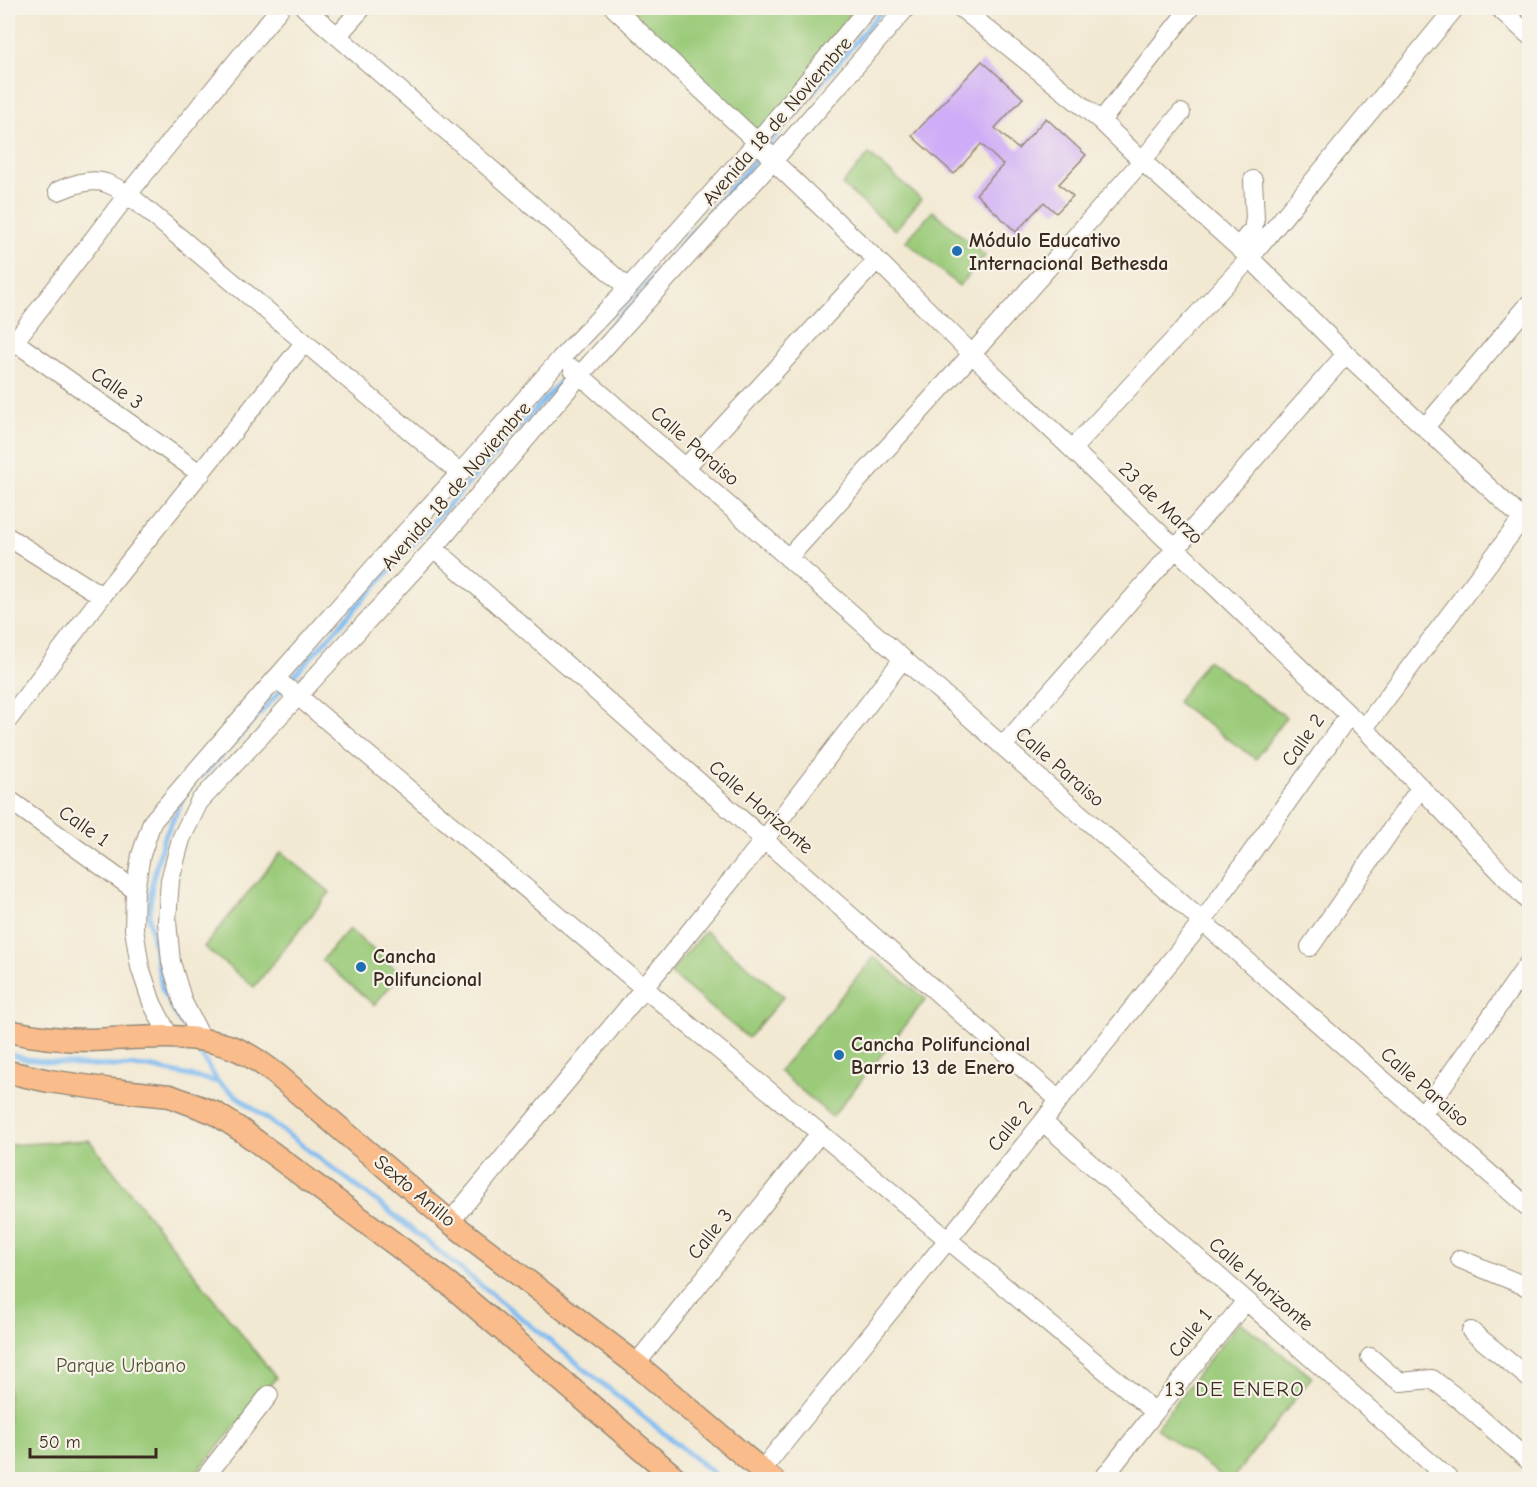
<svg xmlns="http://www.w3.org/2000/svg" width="1537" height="1487" font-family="'Comic Neue',sans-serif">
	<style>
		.green { fill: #9bcb7a; stroke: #6b7a4c; stroke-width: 1.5 }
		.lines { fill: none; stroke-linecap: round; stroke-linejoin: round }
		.stream { stroke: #7fbbf1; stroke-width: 5 }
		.building { fill: #cfacf7 }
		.minor-casing { stroke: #968a78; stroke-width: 20 }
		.major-casing { stroke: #968a78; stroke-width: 25 }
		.minor { stroke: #fff; stroke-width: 18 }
		.major { stroke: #f9bc8a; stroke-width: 22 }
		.poi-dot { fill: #1f6fb2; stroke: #f7f3e8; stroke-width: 2 }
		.labels { text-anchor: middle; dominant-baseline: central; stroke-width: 4.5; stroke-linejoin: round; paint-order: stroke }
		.street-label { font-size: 20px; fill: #3b2a1e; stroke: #f7f3e8 }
		.poi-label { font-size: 20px; font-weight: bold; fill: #3b2a1e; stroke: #f7f3e8; text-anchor: start }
		.park-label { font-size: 20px; fill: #535235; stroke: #f7f3e8 }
		.neighbourhood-label { font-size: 21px; letter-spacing: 1.5px; fill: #3b2a1e; stroke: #f7f3e8 }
	</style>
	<rect width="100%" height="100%" fill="#f7f3e8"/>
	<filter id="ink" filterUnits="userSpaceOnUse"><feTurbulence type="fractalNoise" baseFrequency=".0167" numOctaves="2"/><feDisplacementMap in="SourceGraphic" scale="12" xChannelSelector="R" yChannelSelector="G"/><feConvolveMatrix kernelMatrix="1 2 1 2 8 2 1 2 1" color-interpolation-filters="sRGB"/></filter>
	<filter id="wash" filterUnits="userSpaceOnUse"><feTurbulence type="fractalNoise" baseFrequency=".008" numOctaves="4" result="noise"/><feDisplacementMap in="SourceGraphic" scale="24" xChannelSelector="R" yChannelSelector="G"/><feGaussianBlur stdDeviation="1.35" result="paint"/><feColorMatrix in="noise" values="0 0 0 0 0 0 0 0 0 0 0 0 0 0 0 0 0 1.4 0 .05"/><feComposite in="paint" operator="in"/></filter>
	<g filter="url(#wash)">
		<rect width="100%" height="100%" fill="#f2e9d3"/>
		<!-- green -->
		<path class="green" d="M618,8h258l-111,131z
			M869,154l52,45 -26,31 -53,-45z
			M933,211l52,45 -26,30 -53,-45z
			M1207,660l79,57 -30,42 -79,-57z
			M281,852l49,40 -76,95 -50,-40z
			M349,929l52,45 -27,31 -52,-45z
			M705,931l79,65 -36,42 -78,-65z
			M874,957l52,42 -94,118 -53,-46z
			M89,1140l187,238 -85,101 -183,1v-335z
			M1239,1321l73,56 -80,102h-7l-69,-51z"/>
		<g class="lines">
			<!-- stream -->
			<path class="stream" d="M203,776l380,-419 190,-217 111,-132
				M181,1024l-19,-36 -13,-71 3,-34 11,-43 20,-41
				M200,1053l18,29
				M8,1054l19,5 50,6 72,2 69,15 161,121 343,277"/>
		</g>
		<g id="blocks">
			<!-- building -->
			<path class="building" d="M982,61l41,37 -28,30 23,21 28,-31 40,37 -27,29 14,12 -17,17 -12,-11 -28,30 -40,-38 27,-29 -22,-21 -27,30 -42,-38z"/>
		</g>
	</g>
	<g filter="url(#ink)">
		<use href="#blocks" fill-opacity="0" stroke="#968a78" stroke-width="1.5"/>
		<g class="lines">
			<defs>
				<path id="minor" d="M305,8l323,280
					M614,8l143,134 11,11 5,8 104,99 95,94 100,95 277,266 15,13 166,175
					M961,8l140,113 41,40 108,97 96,96 184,172
					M1499,8l31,28
					M338,35l24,-27
					M1101,121l89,-113
					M58,191c14,-6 32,-13 48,-8 8,3 15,7 22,11l332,279
					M1238,247l15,-18 2,-11 -2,-38
					M8,337l193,137
					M8,350l120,-156 152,-186
					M573,369l957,840
					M1425,427l105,-124
					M1072,449l178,-191 205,-250
					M685,468l192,-208
					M8,537l94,59
					M434,548l625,552
					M788,558l184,-204 170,-193 39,-48
					M275,679l23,17 346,292 176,145 335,279
					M8,720l94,-124 202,-253
					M1364,728l158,-209
					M1003,746l343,-392
					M8,799l127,91
					M1310,947l111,-160
					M170,1038l-18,-35 -12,-36 -6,-38 1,-39 6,-35 11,-33 111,-129 129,-146 68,-74 101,-115 67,-70 129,-146 111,-134
					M202,1039l-19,-37 -12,-40 -4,-41 3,-41 11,-41 18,-37 99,-106 136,-148 146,-173 193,-214 133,-153
					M1422,1115l108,-154
					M1043,1122l407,358
					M450,1222l194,-234 120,-148 139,-181
					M1460,1259l70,29
					M1471,1331l59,48
					M1370,1357l22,19 9,6 31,-3 29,22 69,61
					M636,1364l184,-231
					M761,1471l282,-349 16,-22 144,-179 146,-206
					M203,1480l66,-85
					M1102,1480l53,-68 91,-111"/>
				<path id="major" d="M8,1031c27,6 54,9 82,9 45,-1 95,-9 138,6 19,6 33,17 48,28l174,148 186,142 137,116
					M8,1072l41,9 63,9 58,6 45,17 26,17 208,154 229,196"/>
			</defs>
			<!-- minor casing -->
			<use href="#minor" class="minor-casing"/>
			<!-- major casing -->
			<use href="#major" class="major-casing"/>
			<!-- minor -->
			<use href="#minor" class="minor"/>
			<!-- major -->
			<use href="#major" class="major"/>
		</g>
	</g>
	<!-- markers -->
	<g class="poi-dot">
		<circle cx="957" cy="251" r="6"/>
		<circle cx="361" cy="967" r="6"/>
		<circle cx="839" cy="1055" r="6"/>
	</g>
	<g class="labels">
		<!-- street labels -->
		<g class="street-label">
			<text transform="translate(777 121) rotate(-49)">Avenida 18 de Noviembre</text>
			<text transform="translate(117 388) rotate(35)">Calle 3</text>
			<text transform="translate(695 446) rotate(41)">Calle Paraiso</text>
			<text transform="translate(456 486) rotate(-49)">Avenida 18 de Noviembre</text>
			<text transform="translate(1161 503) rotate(44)">23 de Marzo</text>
			<text transform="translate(1303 740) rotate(-55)">Calle 2</text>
			<text transform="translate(1060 767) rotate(41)">Calle Paraiso</text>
			<text transform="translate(761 807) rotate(41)">Calle Horizonte</text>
			<text transform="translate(84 826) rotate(35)">Calle 1</text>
			<text transform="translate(1425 1087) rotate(41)">Calle Paraiso</text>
			<text transform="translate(1010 1126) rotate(-51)">Calle 2</text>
			<text transform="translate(415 1191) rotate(40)">Sexto Anillo</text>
			<text transform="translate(710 1234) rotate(-51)">Calle 3</text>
			<text transform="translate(1261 1284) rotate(41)">Calle Horizonte</text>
			<text transform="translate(1190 1333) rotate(-51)">Calle 1</text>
		</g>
		<!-- poi labels -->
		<g class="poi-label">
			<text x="969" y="240">Módulo Educativo<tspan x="969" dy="23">Internacional Bethesda</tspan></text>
			<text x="373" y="956">Cancha<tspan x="373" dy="23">Polifuncional</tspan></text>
			<text x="851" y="1044">Cancha Polifuncional<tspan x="851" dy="23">Barrio 13 de Enero</tspan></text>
		</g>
		<!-- park labels -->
		<g class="park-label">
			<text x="121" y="1365">Parque Urbano</text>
		</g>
		<!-- neighbourhood labels -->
		<g class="neighbourhood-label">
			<text x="1235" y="1389">13 DE ENERO</text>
		</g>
	</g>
	<!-- margin -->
	<rect width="1537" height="1487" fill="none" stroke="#f7f3e8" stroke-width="30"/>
	<!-- scale -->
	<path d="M30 1448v9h126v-9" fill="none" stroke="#3b2a1e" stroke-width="3"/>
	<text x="39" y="1448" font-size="18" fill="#3b2a1e" stroke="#f7f3e8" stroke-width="4.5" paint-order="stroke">50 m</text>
</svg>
